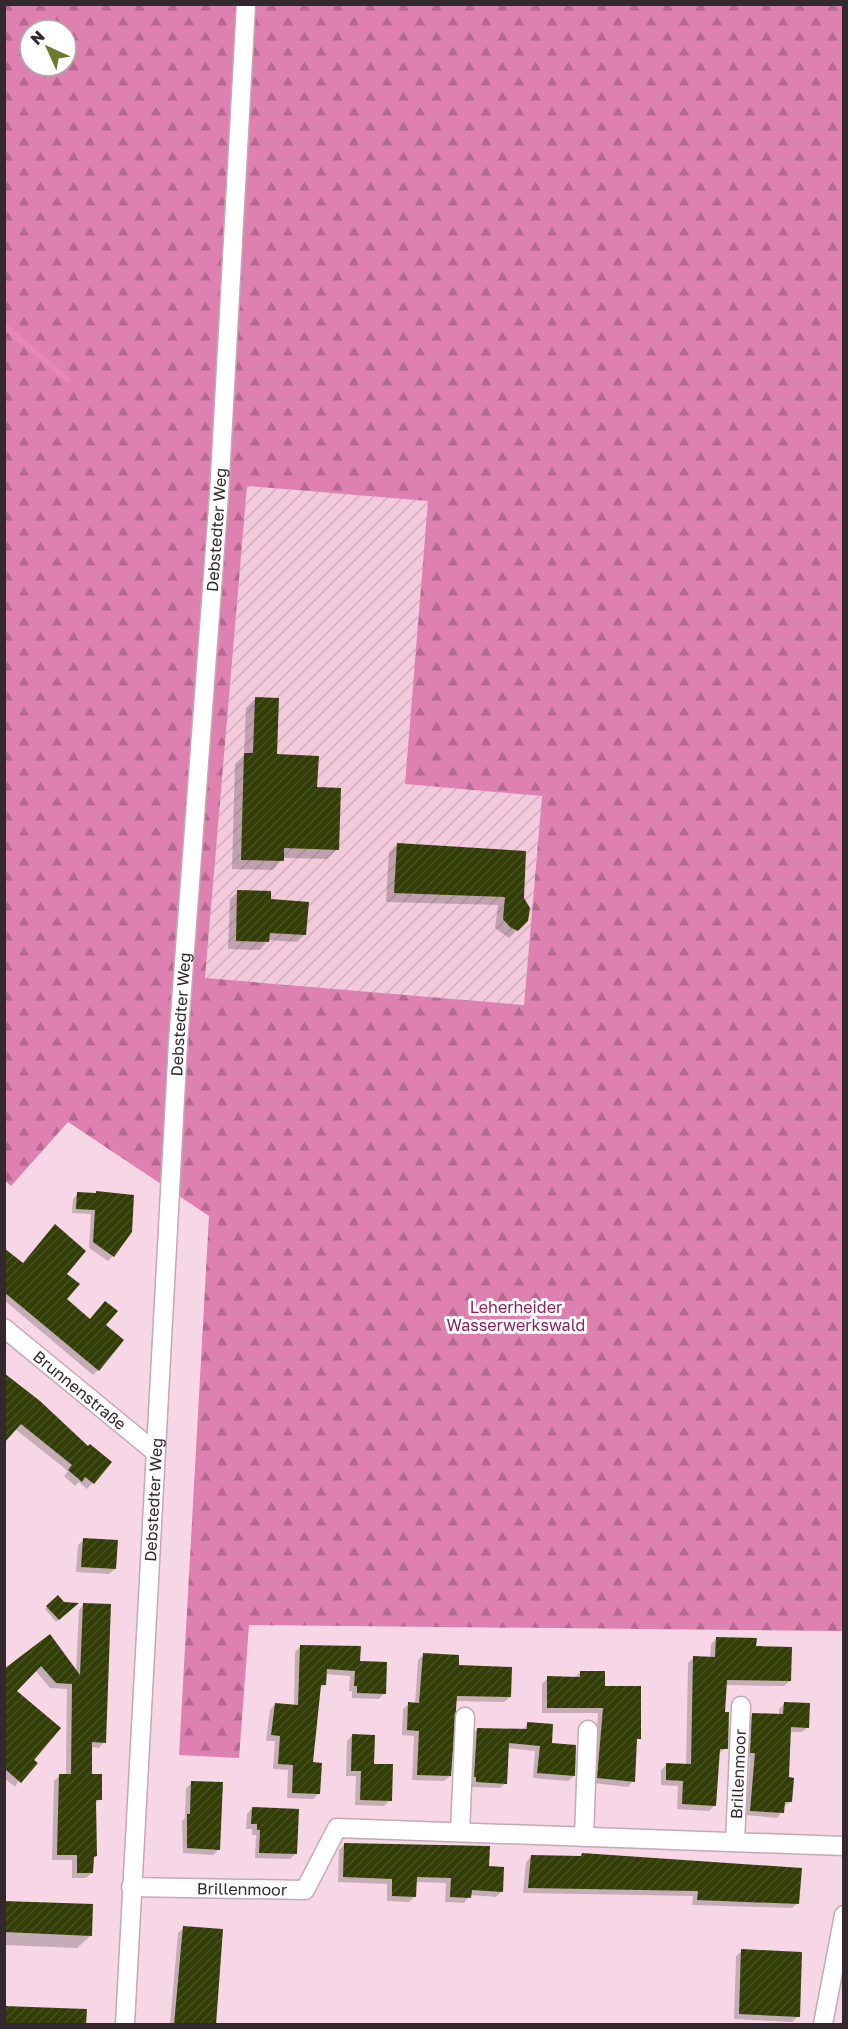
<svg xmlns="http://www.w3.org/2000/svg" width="848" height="2029" font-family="'Golos Text',sans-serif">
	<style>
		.industrial { fill: url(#industrial-furrows) }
		.forest { fill: url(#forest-firs); fill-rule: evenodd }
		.shadow { fill: #0003 }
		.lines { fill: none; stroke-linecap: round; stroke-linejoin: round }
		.stream { stroke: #e788b8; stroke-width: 6 }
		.building { fill: url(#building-hatch) }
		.street-casing { stroke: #c6a7b5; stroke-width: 21 }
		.street { stroke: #fff; stroke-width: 18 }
		.labels { text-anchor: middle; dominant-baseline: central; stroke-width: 6; stroke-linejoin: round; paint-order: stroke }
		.street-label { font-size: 16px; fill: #33282d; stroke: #fff }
		.park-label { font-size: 16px; fill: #8e1f61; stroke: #fff }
	</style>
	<defs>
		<pattern id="industrial-furrows" width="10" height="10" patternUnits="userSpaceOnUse" patternTransform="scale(1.5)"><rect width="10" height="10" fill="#f2cadc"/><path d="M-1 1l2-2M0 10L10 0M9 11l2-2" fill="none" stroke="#d0aebd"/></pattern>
		<pattern id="forest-firs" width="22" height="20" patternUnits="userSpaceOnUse" patternTransform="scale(1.5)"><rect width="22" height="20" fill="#de80b0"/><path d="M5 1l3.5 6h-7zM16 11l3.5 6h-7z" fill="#b56990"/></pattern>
		<pattern id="building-hatch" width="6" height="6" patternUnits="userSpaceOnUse" patternTransform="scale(1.5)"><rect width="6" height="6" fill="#333e07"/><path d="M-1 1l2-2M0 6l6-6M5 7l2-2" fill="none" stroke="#485123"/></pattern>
	</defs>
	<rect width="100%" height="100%" fill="#f7d7e5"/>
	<!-- industrial -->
	<path class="industrial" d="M247,486l182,15 -24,283 137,12 -18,209 -319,-26z"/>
	<!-- forest -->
	<path class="forest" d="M5,5h838v1626l-594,-6 -10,133 -60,-3 30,-539 -141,-94 -57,64 -6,-5zM30,30h36v36h-36zM247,486l181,15 -23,283 137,12 -18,209 -319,-27z"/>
	<!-- shadow -->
	<path class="shadow" d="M256,698l20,58 40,33 21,60 -10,10 -45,-1 -9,12 -41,-1 3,-105 9,-9 2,-47z
		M397,844l125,55 5,21 -18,18 -14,-10 3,-23 -112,-3 3,-49z
		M238,892l31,9 36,33 -8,8 -29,-2 -8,10 -32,-1 2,-50z
		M78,1194l17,1 18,61 -5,5 -19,-13 2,-34 -19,-1 1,-14z
		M4,1250l18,14 43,10 -1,25 25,21 15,5 -6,45 -5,5 -89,-75z
		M4,1374l84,74 22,15 -23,26 -8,-7 -4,4 -11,-10 4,-5 -53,-42z
		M84,1540l31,29 -6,5 -33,-2 2,-27z
		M58,1598l5,5 12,1 -19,18 -11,-13z
		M84,1604l20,138 -5,6 -8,-1 -1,28 10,24 -6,6 1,51 -3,3v14l-6,5h-14v-18h-20l2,-79 6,-6h6l1,-86 -17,-1 -15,-18 -21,21 18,69 -17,27 -11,-9v-9l8,-9 2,-98 62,9 3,-61z
		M717,1638l38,9 35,34 -6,5 -59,-1 -1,28 2,35 -8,6 -3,51 -6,6 -32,-2 1,-23 -17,-1v-15l6,-6 19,1 2,-102 6,-6 16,1 1,-14z
		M300,1647l58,15 26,31 -5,6 -27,-1v-7h-3l1,-15 -25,-2v10l-6,6 -7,74 7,29 -6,6 -26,-1 1,-28 -15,-1 2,-28h-9l4,-31 5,-6 19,2 1,-54z
		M423,1655l34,12 53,30 -6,5 -49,-1 -5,75 -6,5 -32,-1 2,-44 -12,-1 1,-26 6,-5h6l3,-44z
		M580,1672l23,15 36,51 -4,4 -2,39 -5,6 -34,-4 4,-70h-56v-29l6,-6h26z
		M784,1704l24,23 -6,5h-13l-1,47 2,23 -7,5 -1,5 -5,6 -31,-3 4,-57 -4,-2 1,-36 6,-6 26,1v-6z
		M528,1723l46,53 -6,5 -35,-3 2,-27 -28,-3 -1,35 -6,5 -29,-1v-5h-2l3,-47 5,-6 45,2z
		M353,1735l37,65 -6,6 -29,-1 1,-29h-10l1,-35z
		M192,1783l27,66 -6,6 -30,-2 -1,-32 3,-3 1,-30z
		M252,1808l43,46 -5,5 -35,-1 1,-23h-4v-6h-6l1,-15z
		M344,1845l143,23 15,23 -6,6 -26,-2 -6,8 -19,-1 1,-19 -31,-1v14l-6,6 -22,-1v-17l-49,-2 1,-32z
		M531,1857l267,46 -6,5 -100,-3 1,-9 -170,-3 3,-31z
		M4,1902l86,34 -13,12 -73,-3z
		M184,1928l31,96h-45l8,-91z
		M742,1951l56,65 -6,6 -58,-3 2,-63z"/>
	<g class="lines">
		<!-- stream -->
		<path class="stream" d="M4,326l64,54"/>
	</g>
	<!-- building -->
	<path class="building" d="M255,697l24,1 -2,56 42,2 -2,31 24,1 -2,62 -55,-2v13l-43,-1 3,-107h9z
		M397,843l129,8 -2,47 6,10 -2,13 -10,10 -8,-4 -7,-8 2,-22 -111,-4z
		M237,890l34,1v8l38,3 -3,33 -36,-2 -1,9 -33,-1z
		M96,1191l38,4 -2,37 -18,25 -21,-15 2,-32 -19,-1 1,-17 19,1z
		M55,1224l31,27 -19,23 13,10 -13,15 23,20 15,-18 13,10 -12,14 18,15 -25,31 -95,-79v-44l19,15z
		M4,1373l36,28 48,45 2,-2 22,18 -18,22 -9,-7 -3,5 -14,-12 4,-5 -51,-41 -17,19z
		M83,1538l35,2 -2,29 -35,-2z
		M58,1595l6,7 15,1 -20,17 -13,-14z
		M83,1603l28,1 -5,139 -14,-1v32h10v26h-6l1,56 -3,1 -1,16h-16v-18h-20l2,-81h12l1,-90 -16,-1 -15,-17 -24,25 44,37 -27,32 4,3 -17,20 -17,-15v-99l46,-35 30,41z
		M716,1637l41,1 -1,8 36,1 -1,34 -64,-1 -2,32h4l-1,37h-8l-4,57 -34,-2 1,-23 -17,-1v-17l25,1 2,-108 22,1z
		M300,1645l61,1 -1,15 27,1 -1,32 -29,-1v-7h-3l1,-15 -28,-2 -1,16h-5l-8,77 9,1 -2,31 -28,-1 1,-28 -15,-1 2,-28 -9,-1 4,-32 23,2z
		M423,1653l36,2v10l53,2 -1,30 -54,-1 -6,80 -34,-1 2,-44 -12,-1 1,-28 11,1z
		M580,1671h25v15h36v53h-4l-2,43 -38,-4 6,-70h-56v-32l33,1z
		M784,1702l26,1 -1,25 -18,-1 -2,50 5,1 -2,24h-7l-1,11 -34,-2 5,-58h-5l2,-40 31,1z
		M527,1722l26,2 -1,19 24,2 -1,31 -38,-3 3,-27 -31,-3 -2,41 -31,-2v-5h-2l3,-49 50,1z
		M352,1734l23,1 -1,29h19l-1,37 -32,-1 1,-29h-10z
		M191,1781l32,1 -3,68 -33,-2v-34h3z
		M252,1807l47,2 -2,45 -38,-1 1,-23h-3v-6h-6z
		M344,1843l146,3 -1,20 15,1 -1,25 -31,-2 -1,8 -21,-1 1,-19 -34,-1 -1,20 -24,-1v-17l-49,-2z
		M582,1853l220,15 -3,36 -102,-4 1,-9 -170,-3 3,-33 50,1z
		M4,1901l89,3 -1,32 -88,-4z
		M183,1926l40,3 -7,96h-42z
		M741,1949l61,3 -2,65 -61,-3z
		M4,2006l83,3 -1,16h-82z"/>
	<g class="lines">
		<defs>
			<g id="street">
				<path id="s1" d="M4,1328l150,123"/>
				<path d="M460,1832l5,-115"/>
				<path d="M584,1837l4,-107"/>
				<path id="s2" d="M735,1842l6,-136"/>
				<path id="s3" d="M131,1887l174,3 32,-62 507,18"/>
				<path id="s4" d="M125,2024l53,-981 41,-548 27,-491"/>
				<path d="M823,2024l21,-109"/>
			</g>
		</defs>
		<!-- street casing -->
		<use href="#street" class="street-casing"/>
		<!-- street -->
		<use href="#street" class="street"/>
	</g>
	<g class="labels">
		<!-- street labels -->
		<g class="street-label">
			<text stroke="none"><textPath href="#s4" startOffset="1497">Debstedter Weg</textPath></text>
			<text stroke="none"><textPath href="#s4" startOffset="1011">Debstedter Weg</textPath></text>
			<text stroke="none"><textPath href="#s1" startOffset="98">Brunnenstraße</textPath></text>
			<text stroke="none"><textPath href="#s4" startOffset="525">Debstedter Weg</textPath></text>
			<text stroke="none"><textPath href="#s2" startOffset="68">Brillenmoor</textPath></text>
			<text stroke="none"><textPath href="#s3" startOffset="111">Brillenmoor</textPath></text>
		</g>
		<!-- park labels -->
		<g class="park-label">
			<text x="516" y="1307">Leherheider<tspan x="516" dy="18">Wasserwerkswald</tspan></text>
		</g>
	</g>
	<!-- border -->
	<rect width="848" height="2029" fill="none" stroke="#33282d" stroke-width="12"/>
	<!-- north arrow -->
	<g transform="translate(48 48) rotate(315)"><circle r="28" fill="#ffffff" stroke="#ada9ab" stroke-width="1.5"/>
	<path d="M0-4.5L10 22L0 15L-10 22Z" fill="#697c2b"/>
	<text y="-9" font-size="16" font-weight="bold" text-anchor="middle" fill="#33282d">N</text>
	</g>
</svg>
